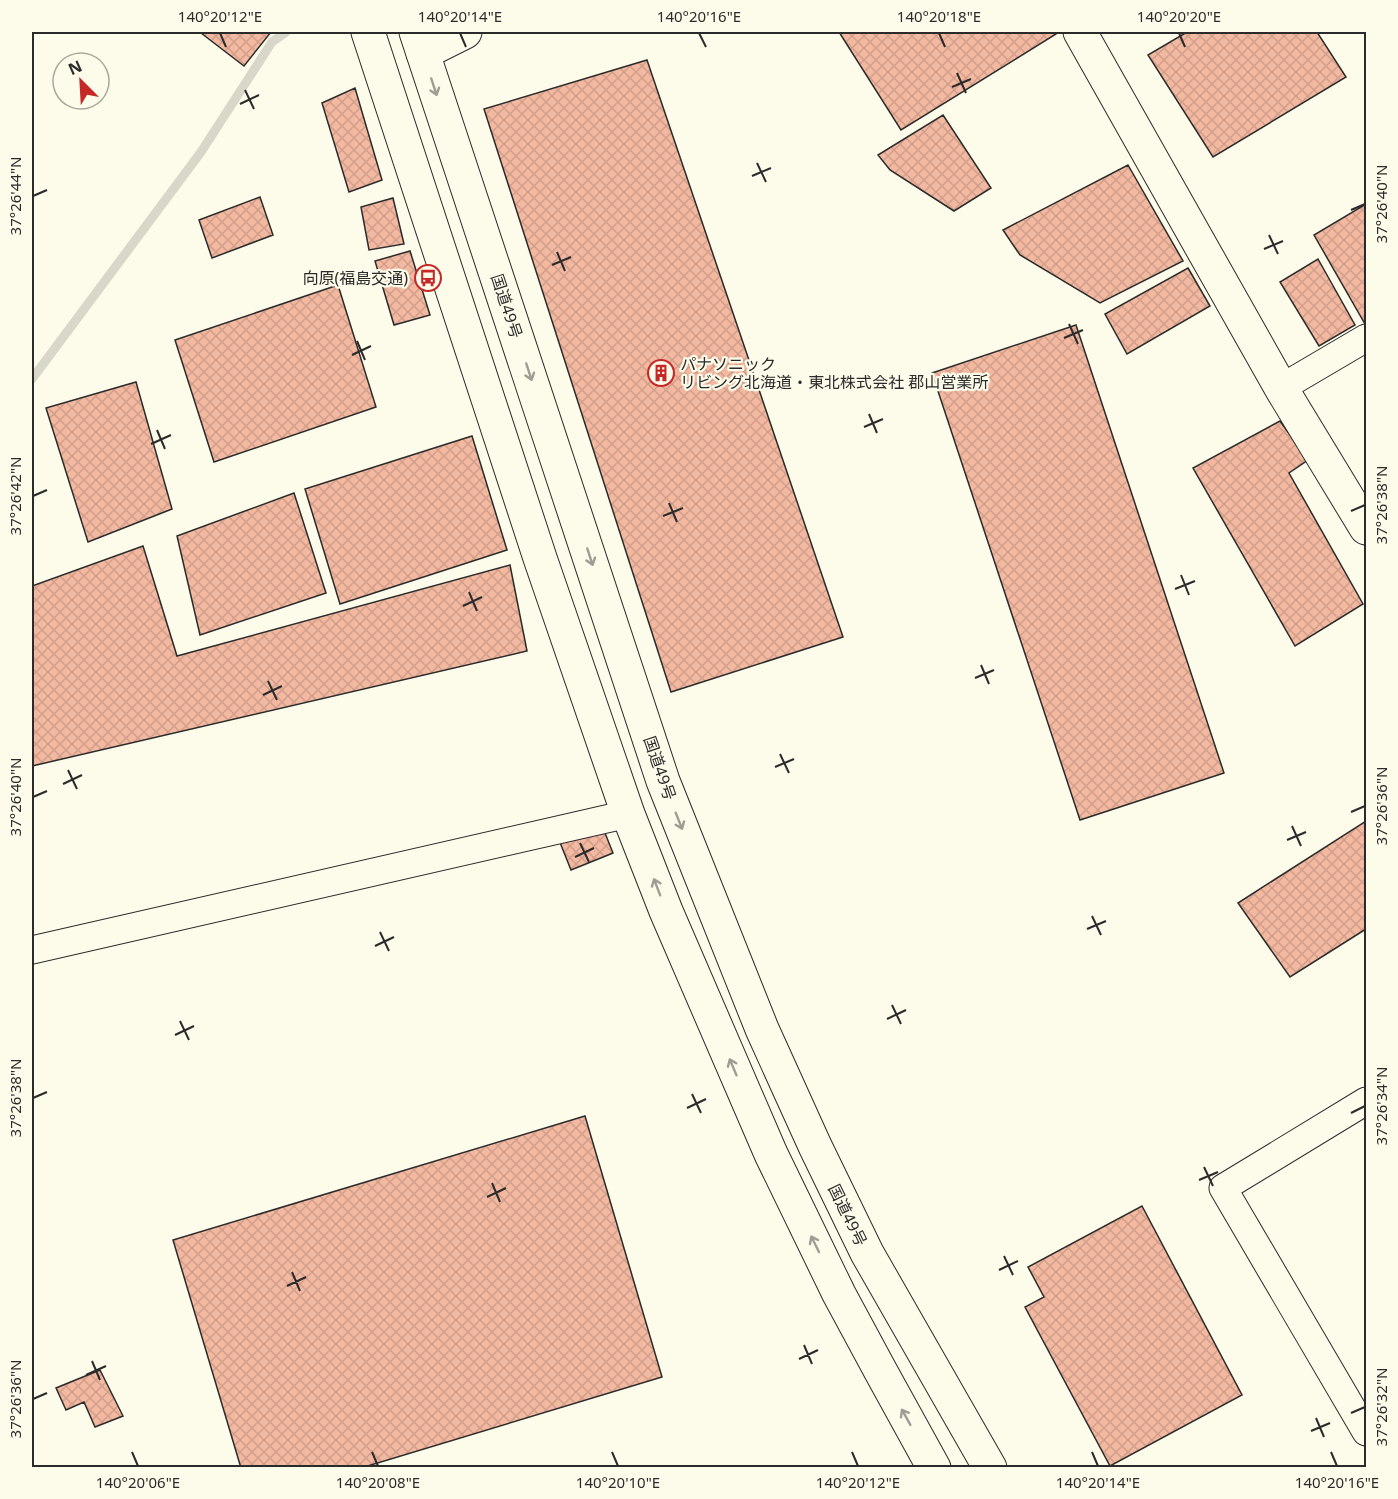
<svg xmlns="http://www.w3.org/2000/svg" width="1398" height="1499" font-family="'Noto Sans','Noto Sans JP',sans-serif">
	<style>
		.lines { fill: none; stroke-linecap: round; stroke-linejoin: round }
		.stream { stroke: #d8d7c9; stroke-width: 9 }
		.building { fill: url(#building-cross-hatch); stroke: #2b2b2b; stroke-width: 1.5 }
		.street-casing { stroke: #2b2b2b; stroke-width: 29 }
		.secondary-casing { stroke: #2b2b2b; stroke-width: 35 }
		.highway-casing { stroke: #2b2b2b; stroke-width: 35 }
		.street { stroke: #fdfbea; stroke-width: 27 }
		.secondary { stroke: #fdfbea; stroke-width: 33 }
		.highway { stroke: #fdfbea; stroke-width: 33 }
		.oneway { stroke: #9e9d94 }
		.ticks { fill: none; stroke: #2b2b2b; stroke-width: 2 }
		.labels { text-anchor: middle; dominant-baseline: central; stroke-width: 4.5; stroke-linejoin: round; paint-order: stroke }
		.poi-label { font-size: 16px; fill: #2b2b2b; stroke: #fdfbea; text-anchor: end }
		.street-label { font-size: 16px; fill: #2b2b2b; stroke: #fdfbea }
		.neatline { fill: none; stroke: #2b2b2b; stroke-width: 2 }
		.ticks-label { font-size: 15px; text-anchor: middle; fill: #2b2b2b }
	</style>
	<defs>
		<pattern id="building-cross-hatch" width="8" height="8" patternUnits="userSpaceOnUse" patternTransform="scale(1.5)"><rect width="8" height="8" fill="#f2b8a0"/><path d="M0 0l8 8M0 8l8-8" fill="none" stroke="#d09e8a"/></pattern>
	</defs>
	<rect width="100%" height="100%" fill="#fdfbea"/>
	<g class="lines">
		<!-- stream -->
		<path class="stream" d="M32,379l169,-227 71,-110 14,-10"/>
	</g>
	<!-- building -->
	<path class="building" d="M202,32h69l-27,34 -43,-33z
		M839,32h216l1,2 -155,96z
		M1187,32h130l29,45 -133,80 -65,-102z
		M647,60l196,577 -172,55 -187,-583z
		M355,88l27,92 -33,12 -27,-89z
		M943,115l48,73 -37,23 -64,-41 -12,-15z
		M1128,165l55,96 -83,42 -80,-48 -17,-25z
		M260,197l13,38 -61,23 -13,-38z
		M393,198l11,46 -35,6 -8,-43z
		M1366,204v119l-1,1 -51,-89z
		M410,251l20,64 -36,10 -19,-64z
		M1318,259l37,66 -36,21 -39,-64z
		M1188,268l22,38 -83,48 -22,-40z
		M338,285l38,122 -162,55 -39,-122z
		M1076,325l148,448 -144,47 -148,-447z
		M136,382l36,127 -84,33 -42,-134z
		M1280,421l28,39 -19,13 74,131 -68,42 -102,-178z
		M472,436l35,114 -167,54 -35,-115z
		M294,493l32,100 -126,42 -23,-99z
		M143,546l34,110 333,-91 17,86 -495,115v-180z
		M1366,821v108l-76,48 -52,-74z
		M601,823l12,30 -42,17 -12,-30z
		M585,1116l77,261 -301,91h-120l-68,-228z
		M1142,1206l100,189 -132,71 -85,-159 19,-10 -16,-30z
		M100,1370l23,46 -28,11 -11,-25 -18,8 -10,-22z"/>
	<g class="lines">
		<defs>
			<path id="street" d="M1281,388l85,-50
				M32,950l596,-136
				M1366,1101l-143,87 143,244"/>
			<path id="secondary" d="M1080,32l201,356 85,140
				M423,53l42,-21"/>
			<path id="highway" d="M368,32l172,526 88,256 38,97 105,243 68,140 41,76 54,98
				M416,32l247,749 99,248 53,117 52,107 123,215"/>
		</defs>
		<!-- street casing -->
		<use href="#street" class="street-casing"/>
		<!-- secondary casing -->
		<use href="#secondary" class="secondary-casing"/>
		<!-- highway casing -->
		<use href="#highway" class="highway-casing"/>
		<!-- street -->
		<use href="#street" class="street"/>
		<!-- secondary -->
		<use href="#secondary" class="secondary"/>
		<!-- highway -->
		<use href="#highway" class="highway"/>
	</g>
	<!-- one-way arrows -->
	<defs><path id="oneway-shaft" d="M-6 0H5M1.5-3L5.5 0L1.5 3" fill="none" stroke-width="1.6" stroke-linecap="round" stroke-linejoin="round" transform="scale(1.5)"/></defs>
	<g class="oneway">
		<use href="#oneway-shaft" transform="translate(434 87) rotate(72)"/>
		<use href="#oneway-shaft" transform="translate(529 372) rotate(72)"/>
		<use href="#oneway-shaft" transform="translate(590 557) rotate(72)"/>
		<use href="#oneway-shaft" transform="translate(679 821) rotate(68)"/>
		<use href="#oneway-shaft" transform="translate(657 887) rotate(-111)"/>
		<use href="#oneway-shaft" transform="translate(733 1067) rotate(-113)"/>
		<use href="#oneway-shaft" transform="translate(815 1244) rotate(-116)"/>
		<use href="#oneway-shaft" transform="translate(906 1417) rotate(-119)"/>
	</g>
	<!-- ticks -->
	<path class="ticks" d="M220,33l6,14M460,33l6,14M699,33l7,14M939,33l6,14M1179,33l6,14M957,73l9,20M952,87l19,-8M245,90l9,19M240,104l19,-9M757,163l9,19M752,176l19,-8M33,196l14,-6M1351,210l14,-6M1269,235l9,19M1264,249l19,-8M557,252l8,19M552,265l19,-8M1069,324l9,20M1064,338l19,-8M357,341l8,19M352,355l19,-9M869,414l8,19M864,427l19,-8M157,430l8,19M151,444l20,-9M33,496l14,-6M669,503l8,19M1351,511l14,-6M663,516l20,-8M1181,575l8,20M1175,589l20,-8M469,592l8,19M463,606l19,-9M981,665l8,19M975,678l19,-8M268,681l9,19M263,695l19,-9M780,754l9,19M775,767l19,-8M68,770l9,19M63,784l19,-9M33,797l14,-6M1351,812l14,-6M1292,826l9,20M1287,840l19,-8M580,843l9,19M575,857l19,-9M1092,916l9,19M1087,929l19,-8M380,932l9,19M375,946l19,-9M892,1005l9,19M887,1019l19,-9M180,1021l9,19M175,1035l19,-9M692,1094l9,19M33,1098l14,-6M687,1108l19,-9M1351,1113l14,-7M1204,1167l9,19M1199,1180l19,-8M492,1183l8,19M487,1197l19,-9M1004,1256l9,19M999,1270l19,-9M292,1272l8,19M287,1286l19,-9M804,1345l8,19M799,1359l19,-9M92,1361l8,19M86,1375l20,-9M33,1399l14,-6M1351,1413l14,-6M1316,1418l8,19M1311,1431l19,-8M132,1452l6,14M372,1452l6,14M612,1452l6,14M852,1452l6,14M1092,1452l6,14M1331,1452l6,14"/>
	<!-- icons -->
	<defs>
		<symbol id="bus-ring" viewBox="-11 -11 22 22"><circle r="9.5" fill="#fdfbea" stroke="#c62828" stroke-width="1.5"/><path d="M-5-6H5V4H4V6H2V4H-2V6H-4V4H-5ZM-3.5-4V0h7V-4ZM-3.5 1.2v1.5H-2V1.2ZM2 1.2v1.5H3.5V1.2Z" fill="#c62828"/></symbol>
		<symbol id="building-ring" viewBox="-11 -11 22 22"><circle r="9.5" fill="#fdfbea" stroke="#c62828" stroke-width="1.5"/><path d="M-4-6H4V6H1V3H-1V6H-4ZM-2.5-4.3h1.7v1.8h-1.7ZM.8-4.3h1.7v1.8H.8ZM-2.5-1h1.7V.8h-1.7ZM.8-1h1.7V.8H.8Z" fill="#c62828"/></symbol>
	</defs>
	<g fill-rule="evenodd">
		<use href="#bus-ring" x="413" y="263" width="30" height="30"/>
		<use href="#building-ring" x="646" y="358" width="30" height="30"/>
	</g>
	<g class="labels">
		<!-- poi labels -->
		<g class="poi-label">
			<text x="408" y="278">向原(福島交通)</text>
			<text x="680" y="364" text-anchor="start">パナソニック<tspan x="680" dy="18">リビング北海道・東北株式会社 郡山営業所</tspan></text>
		</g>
		<!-- street labels -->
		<g class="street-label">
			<text transform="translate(507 306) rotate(72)">国道49号</text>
			<text transform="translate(660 768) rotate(71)">国道49号</text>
			<text transform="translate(848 1215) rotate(64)">国道49号</text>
		</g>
	</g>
	<!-- border -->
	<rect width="1398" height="1499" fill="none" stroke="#fdfbea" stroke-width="66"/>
	<!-- north arrow -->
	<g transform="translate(81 81) rotate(336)"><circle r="28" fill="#fdfbea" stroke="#a9a89e" stroke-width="1.5"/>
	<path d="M0-4.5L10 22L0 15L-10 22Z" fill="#c62828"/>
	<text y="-9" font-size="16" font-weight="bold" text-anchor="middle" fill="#2b2b2b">N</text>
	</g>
	<rect x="33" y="33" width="1332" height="1433" class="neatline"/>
	<g class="ticks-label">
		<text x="220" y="22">140°20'12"E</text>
		<text x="460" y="22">140°20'14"E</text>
		<text x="699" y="22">140°20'16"E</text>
		<text x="939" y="22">140°20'18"E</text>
		<text x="1179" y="22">140°20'20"E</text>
		<text transform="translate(16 196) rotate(-90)" y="5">37°26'44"N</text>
		<text transform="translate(1382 204) rotate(-90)" y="5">37°26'40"N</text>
		<text transform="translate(16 496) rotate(-90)" y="5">37°26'42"N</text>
		<text transform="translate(1382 505) rotate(-90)" y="5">37°26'38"N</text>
		<text transform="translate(16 797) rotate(-90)" y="5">37°26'40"N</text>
		<text transform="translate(1382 806) rotate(-90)" y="5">37°26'36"N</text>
		<text transform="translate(16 1098) rotate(-90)" y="5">37°26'38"N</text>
		<text transform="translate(1382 1106) rotate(-90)" y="5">37°26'34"N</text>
		<text transform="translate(16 1399) rotate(-90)" y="5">37°26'36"N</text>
		<text transform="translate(1382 1407) rotate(-90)" y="5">37°26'32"N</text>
		<text x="138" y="1488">140°20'06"E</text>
		<text x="378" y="1488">140°20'08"E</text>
		<text x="618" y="1488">140°20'10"E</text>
		<text x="858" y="1488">140°20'12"E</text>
		<text x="1098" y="1488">140°20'14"E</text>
		<text x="1337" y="1488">140°20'16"E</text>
	</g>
</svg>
